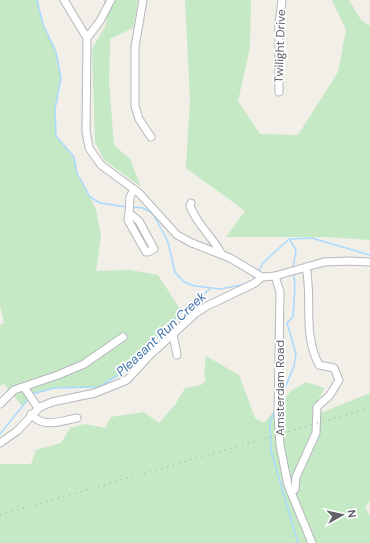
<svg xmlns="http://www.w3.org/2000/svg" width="370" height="543" font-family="'DM Sans',sans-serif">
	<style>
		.green { fill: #c5e8c5 }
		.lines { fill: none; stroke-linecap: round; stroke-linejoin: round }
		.stream { stroke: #aadaff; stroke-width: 1.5 }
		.minor-casing { stroke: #b5b8bc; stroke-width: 9 }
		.minor { stroke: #fff; stroke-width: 7 }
		.rail { stroke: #b6b7b8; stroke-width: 1.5; stroke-dasharray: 1 5; stroke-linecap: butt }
		.labels { text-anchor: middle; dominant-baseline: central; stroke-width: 3.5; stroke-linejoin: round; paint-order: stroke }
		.street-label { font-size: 12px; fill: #5f6368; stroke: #fff }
		.water-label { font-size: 13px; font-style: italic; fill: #4174aa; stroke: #fff }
	</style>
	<rect width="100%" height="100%" fill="#f1efe8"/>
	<!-- green -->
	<path class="green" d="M0,0h37l6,24 13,28 5,26 -6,31 1,27 18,21 3,16 19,36 5,27 -5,35 34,-1 28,5 24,37 -59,60 -24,15 -45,1 -21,5 -10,14 -19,-23 -4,2v-61l4,-2 -4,-18z
		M104,0h34l-5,28 -23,11 -1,44 5,62 16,14 11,28 -37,-27 -9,-18 -3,-93 14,-24z
		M185,0h66l-1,48 -12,53 22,33 38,1 40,-63 8,-42 -14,-30h17l12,20 9,6v214l-45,-3h-99l19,-26 -59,-43 4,-69z
		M206,356l33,19 16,43 9,5 27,-32 15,-9 19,6 -13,22 11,2 47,-19v108l-5,6 5,9v27h-370v-79h31l5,-14 25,-7 9,-15 15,-4 20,4 6,-11 33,-5 15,11 16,-18 10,-17 16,-3 5,-4 -2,-6z"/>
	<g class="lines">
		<!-- stream -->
		<path class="stream" d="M37,0l6,24 13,28 5,26 -6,31 1,27 18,21 3,16 13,24 10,6 26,4
			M132,207l11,1 9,5 4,6 12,23 7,30 9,10 11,4 25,3 21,-4 11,-4 3,-4
			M290,240l6,10 -3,18
			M258,272l5,-9 26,-24 23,-1 58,17
			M32,394l22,-6 45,-1 24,-15 59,-60 29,-24
			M282,395l12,-29 2,-12 -9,-31 6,-6 2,-30 -1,-13
			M275,410l-5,12 1,29 27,92
			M0,434l29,-36"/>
		<defs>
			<path id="minor" d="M64,0l23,38 -1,93 3,17 12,17 38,28 38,42 15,8 38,15 32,19 13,-1 49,-14 25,-1 21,1
				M143,0l-8,47v59l4,13 12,18
				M87,38l13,-17 11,-21
				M279,92v-67l3,-25
				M191,203l-1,3c7,19 22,30 31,47
				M129,213l10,8 14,26 1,2 -6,3h-2l-18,-32z
				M129,213l1,-16 4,-8
				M275,276l5,16 -2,122 2,31 8,40 24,58
				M173,334l4,21
				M24,387l14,21
				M0,404l14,-14 44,-15 26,-11 39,-27
				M31,414c12,15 29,7 46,4
				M0,443l17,-12 23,-24 12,-5 43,-9 32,-13 23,-25 46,-42 9,-6 50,-24 7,-6
				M291,493l4,-4 1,-12 20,-44 1,-26 13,-12 9,-15 -5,-12 -15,-3c-17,-33 -6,-64 -13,-98"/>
		</defs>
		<!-- minor casing -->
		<use href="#minor" class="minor-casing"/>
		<!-- minor -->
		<use href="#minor" class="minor"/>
		<!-- rail -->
		<path class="rail" d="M0,515l370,-107"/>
	</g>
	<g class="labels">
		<!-- street labels -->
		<g class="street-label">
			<text transform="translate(280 46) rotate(-88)">Twilight Drive</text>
			<text transform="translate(280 388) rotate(-90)">Amsterdam Road</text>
		</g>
		<!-- water labels -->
		<g class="water-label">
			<text transform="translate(161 334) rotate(-43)">Pleasant Run Creek</text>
		</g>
	</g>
	<!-- north arrow -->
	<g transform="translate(342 515) rotate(82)" stroke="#ffffff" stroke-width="3" paint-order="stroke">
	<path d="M0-3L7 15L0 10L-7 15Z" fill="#5f6368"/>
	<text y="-6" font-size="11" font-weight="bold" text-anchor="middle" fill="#5f6368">N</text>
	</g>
</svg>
